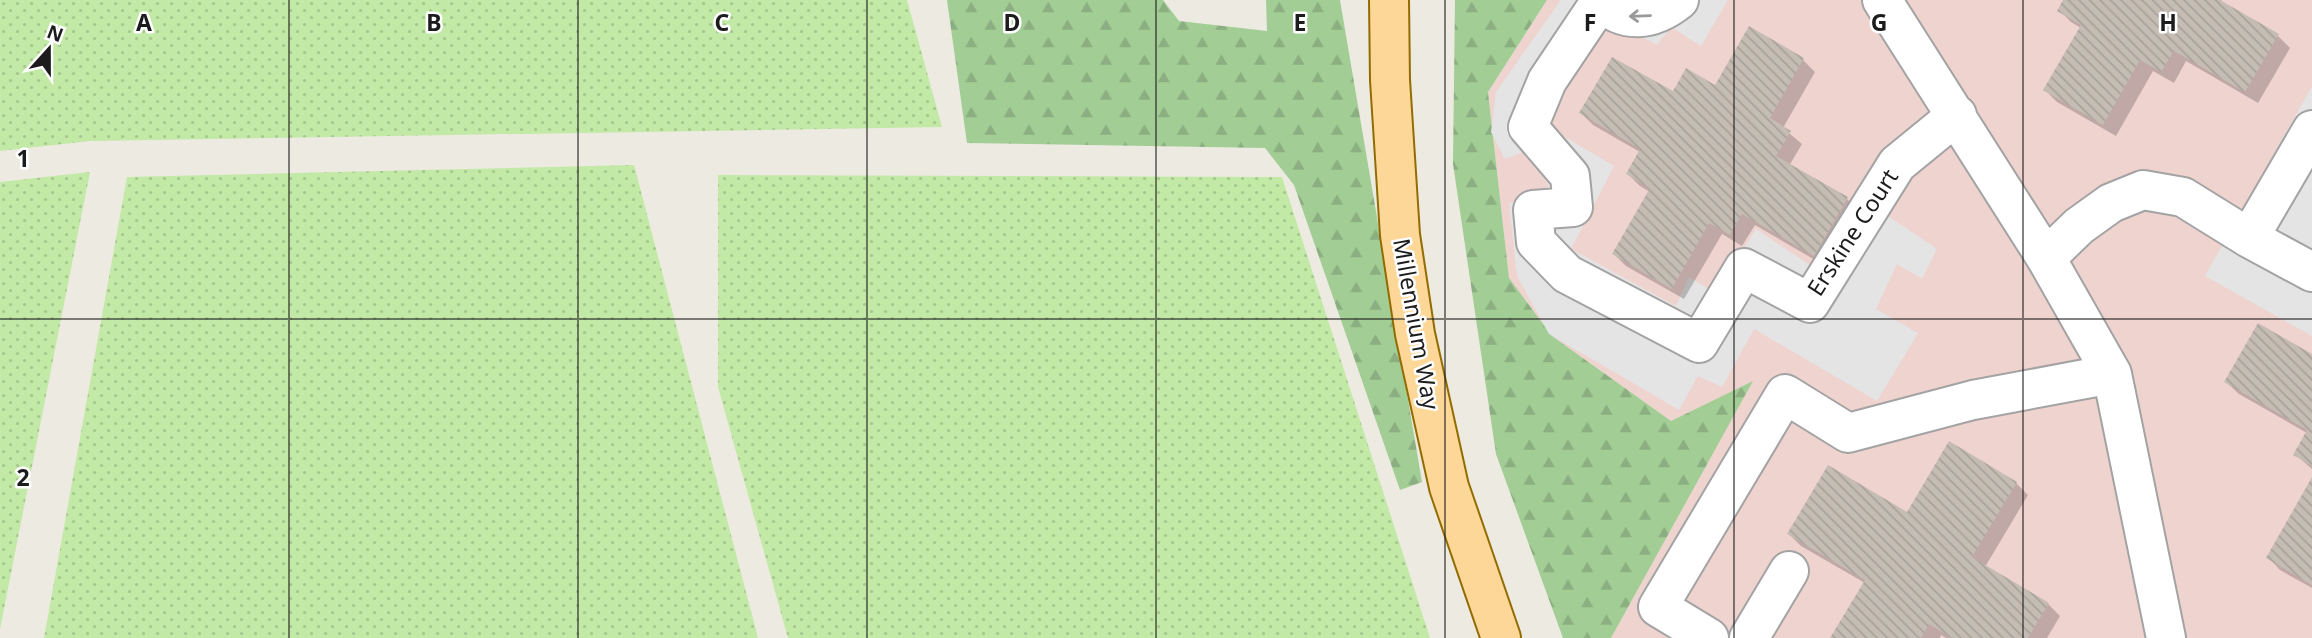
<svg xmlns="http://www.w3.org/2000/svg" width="2312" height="638" font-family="'Noto Sans',sans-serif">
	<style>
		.commercial { fill: #efd3cf }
		.grass { fill: url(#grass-dots) }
		.forest { fill: url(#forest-firs) }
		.parking { fill: #e4e4e4 }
		.shadow { fill: #0003 }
		.building { fill: url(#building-back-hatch) }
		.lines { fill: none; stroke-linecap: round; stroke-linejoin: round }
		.minor-casing { stroke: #a3a3a3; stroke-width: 42 }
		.major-casing { stroke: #936c00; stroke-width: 42 }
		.minor { stroke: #fff; stroke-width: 38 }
		.major { stroke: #fcd797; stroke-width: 38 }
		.oneway { stroke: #999 }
		.grid { fill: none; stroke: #1c1c1c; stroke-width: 2; stroke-opacity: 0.55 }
		.labels { text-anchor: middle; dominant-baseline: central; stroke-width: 5; stroke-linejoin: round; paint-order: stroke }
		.street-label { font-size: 23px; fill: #1c1c1c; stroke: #fff }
		.grid-label { font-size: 23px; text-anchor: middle; font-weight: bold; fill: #1c1c1c; stroke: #fff; stroke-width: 5; stroke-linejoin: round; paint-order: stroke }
	</style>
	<defs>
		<pattern id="grass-dots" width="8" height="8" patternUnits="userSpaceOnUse" patternTransform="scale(1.75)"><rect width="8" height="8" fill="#c2e9a5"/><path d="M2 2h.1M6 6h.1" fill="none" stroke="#a6c78d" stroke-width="1.8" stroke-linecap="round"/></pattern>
		<pattern id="forest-firs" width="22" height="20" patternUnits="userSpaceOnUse" patternTransform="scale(1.75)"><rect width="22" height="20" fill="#a2cd95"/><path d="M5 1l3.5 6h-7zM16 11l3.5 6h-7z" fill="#8baf80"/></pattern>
		<pattern id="building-back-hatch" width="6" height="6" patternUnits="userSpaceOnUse" patternTransform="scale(1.75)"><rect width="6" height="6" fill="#c5bdb4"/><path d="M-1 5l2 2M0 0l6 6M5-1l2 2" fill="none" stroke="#a9a29a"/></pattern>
	</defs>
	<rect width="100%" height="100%" fill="#edeae1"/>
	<!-- commercial -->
	<path class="commercial" d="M1547,0h765v638h-701l141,-256 -81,39 -119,-85 -43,-58 -21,-186z"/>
	<!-- grass -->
	<path class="grass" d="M0,0h907l35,127 -852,14 -90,10z
		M634,165l124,473h-714l83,-461z
		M90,172l-90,457v-447z
		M718,175l564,2 148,461h-642l-70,-251z"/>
	<!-- forest -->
	<path class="forest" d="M947,0h216l16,21 88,10 -1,-31h74l82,482 -22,8 -106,-305 -29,-37 -298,-5z
		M1455,0h92l-59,92 21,186 43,58 119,85 82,-40 -142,257h-48l-67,-184 -43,-290z"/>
	<!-- parking -->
	<path class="parking" d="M1561,0h167l-27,46 -30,-19 -14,18 -55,-30 -54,91v21l66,39 -43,83 105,57 13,-29 28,17 39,-65 64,43 43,-73 74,50 -15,30 -25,-15 -21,45 42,24 -41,68 -123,-72 -32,58 -24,-11 -19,34 -130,-76 -32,-58 -8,-72 40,-18 -23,-35 -21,8 -14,-27 5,-40z
		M2312,86v250l-107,-60z"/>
	<!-- shadow -->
	<path class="shadow" d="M2065,0h157l-2,2 58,34 12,12 -32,55 -72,-42 -12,22 -21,-12 -37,65 -59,-34 -12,-12 36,-62 -10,-6 -12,-12z
		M1750,29l53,31 12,12 -32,56 19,16 -13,22 58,33 12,12 -32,56 -72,-42 -13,21 -20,-12 -38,65 -58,-33 -12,-12 36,-62 -10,-6 -12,-12 12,-22 -47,-27 -12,-12 135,-26z
		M2312,356v113l-17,-15 12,-21 -68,-39 -13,-12z
		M2312,480v108l-32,-18 -12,-13z
		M2016,483l12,12 -43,72 63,37 12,12 -13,22h-101l-5,-3 -1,3h-108l33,-55 -64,-37 -12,-12 119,-20z"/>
	<!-- building -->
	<path class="building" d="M2063,0h157l59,34 -34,58 -71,-41 -13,21 -21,-12 -37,65 -60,-35 38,-65 -24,-14z
		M1749,26l55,32 -34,60 21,13 -15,25 72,41 -34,59 -72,-42 -12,21 -21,-12 -37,66 -60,-35 38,-66 -24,-14 14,-25 -61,-36 33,-56 61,34 13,-23 29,17z
		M2258,323l54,31v112l-19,-11 14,-25 -83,-48z
		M1949,441l68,41 -45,75 77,46 -21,35h-76l-23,-14 -8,14h-91l35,-58 -78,-46 41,-69 79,47z
		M2312,477v108l-46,-27z"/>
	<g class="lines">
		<defs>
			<path id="minor" d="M1599,0c25,25 54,21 80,0
				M1882,0l164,258 66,116 54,264
				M1600,2l-53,79 -19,46 42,49 3,31 -40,3 3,32 31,32 132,69 45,-75 66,35 87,-139 60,-49
				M2249,238l63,34
				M2046,258l33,-32 32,-23 32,-13 40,7 66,41 63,-108
				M1709,638l-51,-31 127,-213 63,39 125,-33 139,-26
				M1749,638l40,-67"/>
			<path id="major" d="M1389,0l1,80 10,155 15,99 34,153 52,151"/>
		</defs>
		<!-- minor casing -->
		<use href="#minor" class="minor-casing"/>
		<!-- major casing -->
		<use href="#major" class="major-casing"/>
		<!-- minor -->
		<use href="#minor" class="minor"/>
		<!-- major -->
		<use href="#major" class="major"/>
	</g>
	<!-- one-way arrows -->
	<defs><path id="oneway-shaft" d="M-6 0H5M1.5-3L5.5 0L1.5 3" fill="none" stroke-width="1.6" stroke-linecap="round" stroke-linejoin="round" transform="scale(1.75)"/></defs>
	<use class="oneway" href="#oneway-shaft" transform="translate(1640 16) rotate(178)"/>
	<!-- grid -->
	<path class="grid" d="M289,0v638M578,0v638M867,0v638M1156,0v638M1445,0v638M1734,0v638M2023,0v638M0,319h2312"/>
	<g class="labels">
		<!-- street labels -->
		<g class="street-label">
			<text transform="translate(1852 232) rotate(-57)">Erskine Court</text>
			<text transform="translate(1417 324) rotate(80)">Millennium Way</text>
		</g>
	</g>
	<g class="grid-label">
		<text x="144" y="31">A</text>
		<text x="434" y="31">B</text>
		<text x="722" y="31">C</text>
		<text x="1012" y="31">D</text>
		<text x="1300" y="31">E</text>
		<text x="1590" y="31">F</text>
		<text x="1879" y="31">G</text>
		<text x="2168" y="31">H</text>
		<text x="23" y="167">1</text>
		<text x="23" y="486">2</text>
	</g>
	<!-- north arrow -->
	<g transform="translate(49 49) rotate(21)" stroke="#ffffff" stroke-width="5" paint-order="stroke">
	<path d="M0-5L12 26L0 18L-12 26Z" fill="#1c1c1c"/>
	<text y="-10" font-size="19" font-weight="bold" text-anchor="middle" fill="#1c1c1c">N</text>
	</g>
</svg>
